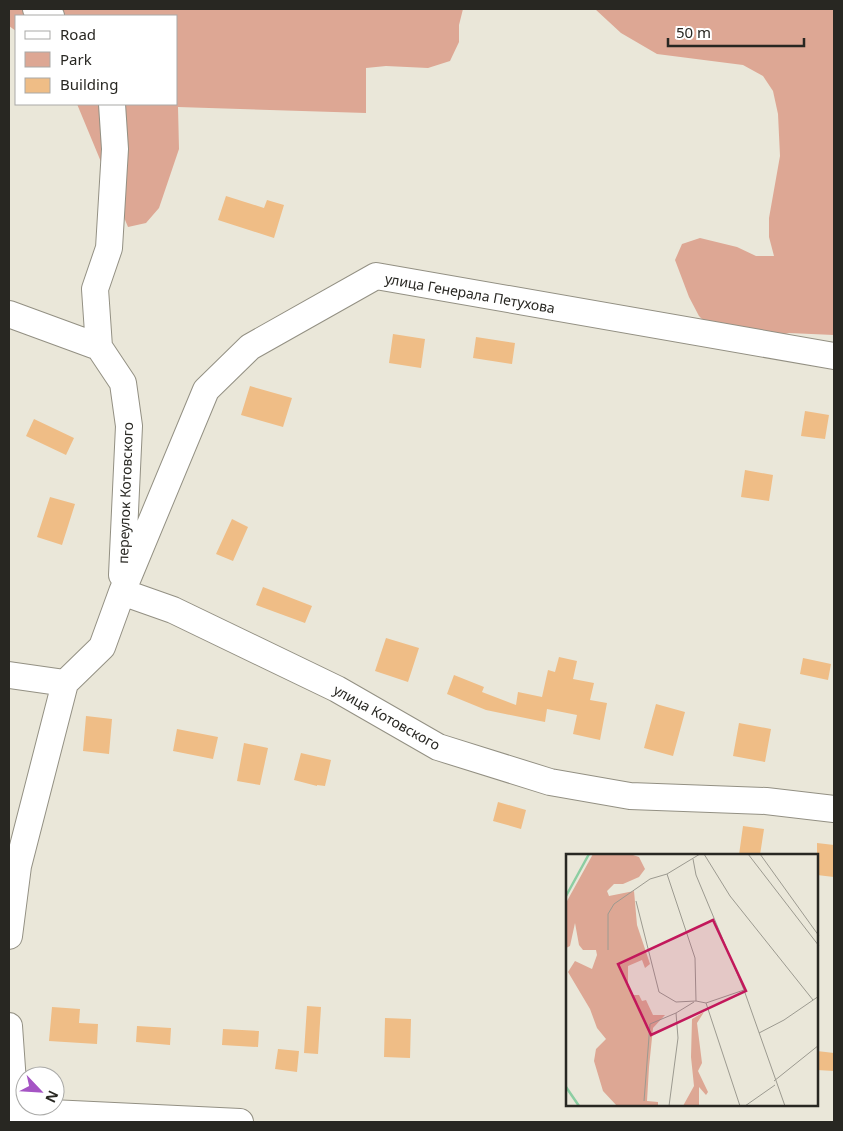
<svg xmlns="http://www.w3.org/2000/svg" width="843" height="1131" font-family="'Noto Sans',sans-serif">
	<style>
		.green { fill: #dda794 }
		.building { fill: #efbd86 }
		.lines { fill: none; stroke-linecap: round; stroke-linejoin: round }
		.minor-casing { stroke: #939083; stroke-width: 28 }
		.minor { stroke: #fff; stroke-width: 26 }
		.labels { text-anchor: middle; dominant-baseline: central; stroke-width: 5; stroke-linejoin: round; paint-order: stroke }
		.street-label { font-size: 14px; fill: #282722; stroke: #fff }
		.inset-river { fill: none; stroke: #8ccea2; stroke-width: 2.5 }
		.inset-road { fill: none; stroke: #9c9a90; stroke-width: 1 }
		.view { fill: #c2185b; fill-opacity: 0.15; stroke: #c2185b; stroke-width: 2.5 }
		.inset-edge { fill: none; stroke: #282722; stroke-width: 2.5 }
	</style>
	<rect width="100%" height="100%" fill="#eae7d9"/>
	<!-- green -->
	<path class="green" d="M9,9h454l-4,16v17l-9,19 -22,7 -42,-2 -20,2v45l-188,-6 1,42 -20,59 -13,15 -18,4 -51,-123h99v-88h-160v15l-7,-5z
		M595,9h239v326l-45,-2 -36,9 -41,-13 -13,-13 -10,-19 -14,-37 7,-16 18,-6 37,9 19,9h18l-5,-19v-19l11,-62 -2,-42 -5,-23 -10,-15 -20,-11 -86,-11 -36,-21z"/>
	<!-- building -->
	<path class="building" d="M226,196l38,12 3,-8 17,5 -10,33 -56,-18z
		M393,334l32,5 -4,29 -32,-5z
		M476,337l39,6 -3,21 -39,-6z
		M250,386l42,12 -9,29 -42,-12z
		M805,411l24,4 -4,24 -24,-3z
		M34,419l40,19 -8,17 -40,-19z
		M745,470l28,5 -4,26 -28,-4z
		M50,497l25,7 -13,41 -25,-8z
		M232,519l16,8 -15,34 -17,-7z
		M263,587l49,19 -7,17 -49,-18z
		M386,638l33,10 -11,34 -33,-11z
		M559,657l18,4 -4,18 21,4 -4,17 17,3 -7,37 -27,-6 4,-19 -30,-6 -2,13 -59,-12 -39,-16 7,-19 30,12 -2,5 34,13 2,-13 24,5 6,-27 7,2z
		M803,658l28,6 -3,16 -28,-6z
		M656,704l29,8 -12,44 -29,-8z
		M86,716l26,3 -3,35 -26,-3z
		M739,723l32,6 -6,33 -32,-6z
		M177,729l41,8 -5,22 -40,-8z
		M244,743l24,5 -8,37 -23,-4z
		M301,753l30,7 -6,26 -8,-1v1l-23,-6z
		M498,802l28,8 -5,19 -28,-8z
		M743,826l21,3 -4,26h-21z
		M817,843l17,2v32l-17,-2z
		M307,1006l14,1 -3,47 -14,-1z
		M52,1007l28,2 -1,14 19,1 -1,20 -48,-3z
		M385,1018l26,1 -1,39 -26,-1z
		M137,1026l34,2 -1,17 -34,-3z
		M223,1029l36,2 -1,16 -36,-2z
		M278,1049l21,2 -2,21 -22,-3z
		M817,1051l17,2v18l-17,-1z"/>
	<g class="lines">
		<defs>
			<path id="minor" d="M36,9l15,7
				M9,314l90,33 24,36 6,43 -7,149
				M99,347l-4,-58 14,-41 6,-99 -3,-45
				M122,592l84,-202 44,-43 126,-71 458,80
				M9,675l56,8 37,-36 20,-55 51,18 164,79 101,58 112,35 80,14 136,5 68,8
				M9,936l9,-70 47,-183
				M9,1026l6,85
				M9,1111l231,11"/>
		</defs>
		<!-- minor casing -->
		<use href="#minor" class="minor-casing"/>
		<!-- minor -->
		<use href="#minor" class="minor"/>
	</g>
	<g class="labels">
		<!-- street labels -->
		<g class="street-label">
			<text transform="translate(470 293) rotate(10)">улица Генерала Петухова</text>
			<text transform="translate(125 493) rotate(-88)">переулок Котовского</text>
			<text transform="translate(387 717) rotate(29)">улица Котовского</text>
		</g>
	</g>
	<!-- overview -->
	<g transform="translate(566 854)">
		<rect width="252" height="252" fill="#eae7d9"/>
		<path d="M27,0h37l9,3 6,12 -6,8 -16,7h-9l-7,7 2,5 25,-5 3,34 13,39 -5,4 -3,-8 -14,6v21l4,8h7l3,6 4,-1 7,15h12l-12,13 -4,39 -2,34 11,1v4h-41l-14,-15 -9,-30 2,-12 10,-10 -9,-11 -7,-19 -22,-37 7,-11 17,8 5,-14 -1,-5h-13l-4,-5 -4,-22 -5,23 -4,2 1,-47zM138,158l-7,11 5,40 -4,8 10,21 -2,3 -7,-8v19h-16l11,-20 -3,-29 1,-38z" fill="#dda794"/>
		<path class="inset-river" d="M0,42l23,-42M0,233l13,19"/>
		<path class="inset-road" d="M138,0l26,42 83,104M182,0l71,92M194,0l59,82M127,5l3,16 48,115 41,116M101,20l28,84 1,43 10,2 34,103M70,47l23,91 17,10 20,-1M42,96v-36l6,-10 36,-25 17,-5 33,-20M140,149l38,-13M193,179l25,-13 35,-24M208,227l45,-36M78,247l6,-77 26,-11M103,252l9,-68 -2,-25 18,-11M179,252l30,-21"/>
		<path class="view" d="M147,66l33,71 -95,44 -33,-71z"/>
		<rect width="252" height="252" class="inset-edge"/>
	</g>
	<!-- border -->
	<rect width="843" height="1131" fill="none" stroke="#282722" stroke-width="20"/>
	<!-- legend -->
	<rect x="15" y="15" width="162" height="90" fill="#ffffff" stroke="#a9a9a7"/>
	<rect x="25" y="31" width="25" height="8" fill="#ffffff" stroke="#a9a9a7"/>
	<text x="60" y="40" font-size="15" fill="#282722">Road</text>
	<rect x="25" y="52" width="25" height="15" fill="#dda794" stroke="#a9a9a7"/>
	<text x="60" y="65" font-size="15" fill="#282722">Park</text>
	<rect x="25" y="78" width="25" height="15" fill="#efbd86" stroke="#a9a9a7"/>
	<text x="60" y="90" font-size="15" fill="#282722">Building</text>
	<!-- north arrow -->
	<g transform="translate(40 1091) rotate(115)"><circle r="24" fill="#ffffff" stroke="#a9a9a7"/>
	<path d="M0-4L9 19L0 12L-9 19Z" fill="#a554c4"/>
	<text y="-8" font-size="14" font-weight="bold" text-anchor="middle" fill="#282722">N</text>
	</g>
	<!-- scale -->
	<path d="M668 38v8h136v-8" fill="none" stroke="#282722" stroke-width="2.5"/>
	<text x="676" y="38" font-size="15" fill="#282722" stroke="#ffffff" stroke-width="4" paint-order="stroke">50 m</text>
</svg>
